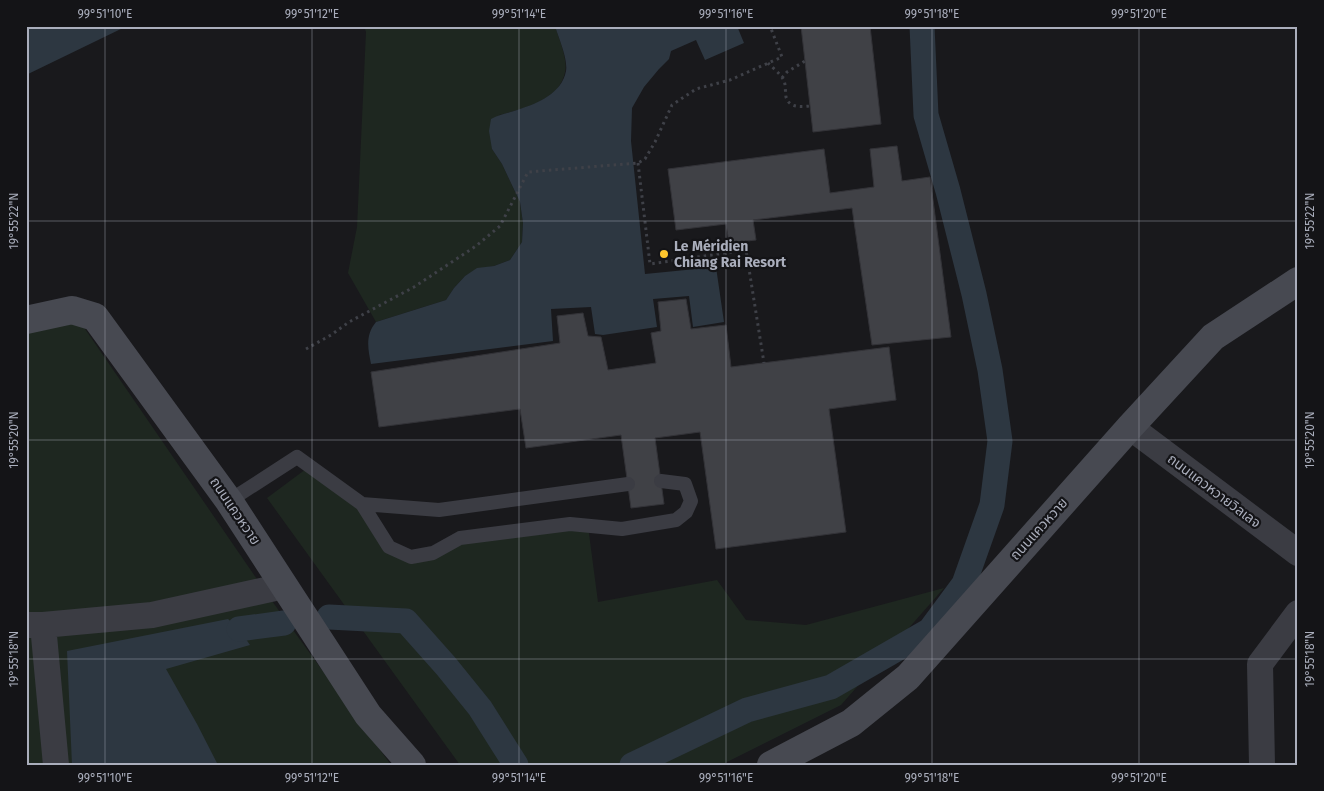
<svg xmlns="http://www.w3.org/2000/svg" width="1324" height="791" font-family="'Fira Sans','Noto Sans Thai',sans-serif">
	<style>
		.green { fill: #1e2720 }
		.water { fill: #2d3741 }
		.lines { fill: none; stroke-linecap: round; stroke-linejoin: round }
		.canal { stroke: #2d3741; stroke-width: 25 }
		.building { fill: #404146; stroke: #333338 }
		.path { stroke: #3f4148; stroke-width: 3; stroke-dasharray: 2.5 4; stroke-linecap: butt }
		.lane { stroke: #3b3c43; stroke-width: 14 }
		.street { stroke: #3b3c43; stroke-width: 26 }
		.secondary { stroke: #474951; stroke-width: 28 }
		.ticks { fill: none; stroke: #aaaebc; stroke-width: 1; stroke-opacity: 0.45 }
		.poi-dot { fill: #ffc62d; stroke: #141417; stroke-width: 2 }
		.labels { text-anchor: middle; dominant-baseline: central; stroke-width: 4.5; stroke-linejoin: round; paint-order: stroke }
		.poi-label { font-size: 14px; font-weight: bold; fill: #aaaebc; stroke: #141417; text-anchor: start }
		.street-label { font-size: 14px; fill: #aaaebc; stroke: #141417 }
		.neatline { fill: none; stroke: #aaaebc; stroke-width: 2 }
		.ticks-label { font-size: 12px; text-anchor: middle; fill: #aaaebc }
	</style>
	<rect width="100%" height="100%" fill="#19191c"/>
	<!-- green -->
	<path class="green" d="M364,26h191c4,13 13,33 10,46 -5,28 -42,37 -66,43l-7,34 10,15 18,38 3,21 -1,19 -12,18 -16,6 -17,3 -12,7 -11,12 -8,12 -70,22 -28,-49 9,-46 9,-195z
		M72,310l200,291 119,164h-365v-445z
		M310,466l52,38 27,43 22,10 49,-19 128,-12 10,76 119,-22 29,40 60,5 138,-37 -103,117 -120,60h-261l-193,-267z"/>
	<!-- water -->
	<path class="water" d="M26,26h101l-101,49z
		M555,26h182l7,17 -39,17 -9,-20 -25,11 -2,8 -10,10 -15,18 -12,21 -1,33 14,133 71,-7 8,55 -31,5 -4,-31 -36,3 4,28 -54,8 -8,-1 -4,-27 -40,2 2,32 -182,23c-3,-15 -6,-29 5,-42l70,-22 8,-12 11,-12 12,-8 17,-2 16,-6 12,-18 1,-19 -3,-21 -18,-38 -10,-15 -3,-18 2,-12c9,-5 19,-6 29,-10 18,-6 42,-16 46,-38 2,-12 -7,-32 -11,-45z
		M228,619l11,10 11,16 -84,24 31,55 21,41h-146l-5,-114z"/>
	<g class="lines">
		<!-- canal -->
		<path class="canal" d="M329,617l77,4 40,45 34,42 36,57
			M239,629l45,-6
			M632,765l115,-55 84,-23 99,-57 34,-46 28,-79 8,-64 -10,-71 -16,-76 -26,-103 -22,-76 -4,-89"/>
	</g>
	<!-- building -->
	<path class="building" d="M801,26h69l11,98 -68,8z
		M897,146l5,35 28,-4 21,160 -79,8 -20,-137 -99,12 3,20 -27,3 -3,-19 -50,6 -8,-61 156,-20 6,44 44,-6 -4,-38z
		M686,299l5,30 35,-4 5,42 158,-20 7,53 -67,9 17,123 -130,17 -16,-117 -45,6 9,66 -33,4 -10,-73 -95,13 -6,-39 -141,18 -8,-55 189,-29 -3,-27 26,-3 5,23 13,1 7,33 48,-7 -5,-30 10,-2 -3,-29z"/>
	<g class="lines">
		<!-- path -->
		<path class="path" d="M768,63c5,5 13,11 16,18 2,5 1,11 2,16 3,11 15,10 24,9
			M782,78l5,-6 18,-11
			M638,163l12,101 96,-14 18,113
			M744,241l2,9
			M306,349l25,-14 18,-13 65,-35 62,-41 24,-20 28,-54 110,-9 7,-4 10,-17 17,-37 24,-16 34,-9 52,-23 -12,-31"/>
		<!-- lane -->
		<path class="lane" d="M628,484l-189,26 -77,-6 27,43 22,10 22,-4 27,-15 110,-14 52,5 54,-9 10,-8 5,-11 -6,-17 -24,-3
			M229,501l68,-44 65,47"/>
		<!-- street -->
		<path class="street" d="M1130,427l168,126
			M26,625h17l109,-10 132,-29
			M43,625l13,140
			M1262,765l-2,-101 38,-51"/>
		<!-- secondary -->
		<path class="secondary" d="M26,320l46,-10 23,7 134,184 139,214 44,50
			M771,765l80,-42 57,-46 222,-250 83,-90 85,-56"/>
	</g>
	<!-- ticks -->
	<path class="ticks" d="M105,26v739M312,26v739M519,26v739M726,26v739M932,26v739M1139,26v739M26,221h1272M26,440h1272M26,659h1272"/>
	<!-- markers -->
	<circle class="poi-dot" cx="664" cy="254" r="5"/>
	<g class="labels">
		<!-- poi labels -->
		<g class="poi-label">
			<text x="674" y="246">Le Méridien<tspan x="674" dy="16">Chiang Rai Resort</tspan></text>
		</g>
		<!-- street labels -->
		<g class="street-label">
			<text transform="translate(1214 491) rotate(37)">ถนนแควหวายวิลเลจ</text>
			<text transform="translate(235 511) rotate(56)">ถนนแควหวาย</text>
			<text transform="translate(1039 529) rotate(-48)">ถนนแควหวาย</text>
		</g>
	</g>
	<!-- border -->
	<rect width="1324" height="791" fill="none" stroke="#141417" stroke-width="55"/>
	<rect x="28" y="28" width="1268" height="736" class="neatline"/>
	<g class="ticks-label">
		<text x="105" y="18">99°51'10"E</text>
		<text x="312" y="18">99°51'12"E</text>
		<text x="519" y="18">99°51'14"E</text>
		<text x="726" y="18">99°51'16"E</text>
		<text x="932" y="18">99°51'18"E</text>
		<text x="1139" y="18">99°51'20"E</text>
		<text transform="translate(14 221) rotate(-90)" y="4">19°55'22"N</text>
		<text transform="translate(1310 221) rotate(-90)" y="4">19°55'22"N</text>
		<text transform="translate(14 440) rotate(-90)" y="4">19°55'20"N</text>
		<text transform="translate(1310 440) rotate(-90)" y="4">19°55'20"N</text>
		<text transform="translate(14 659) rotate(-90)" y="4">19°55'18"N</text>
		<text transform="translate(1310 659) rotate(-90)" y="4">19°55'18"N</text>
		<text x="105" y="782">99°51'10"E</text>
		<text x="312" y="782">99°51'12"E</text>
		<text x="519" y="782">99°51'14"E</text>
		<text x="726" y="782">99°51'16"E</text>
		<text x="932" y="782">99°51'18"E</text>
		<text x="1139" y="782">99°51'20"E</text>
	</g>
</svg>
